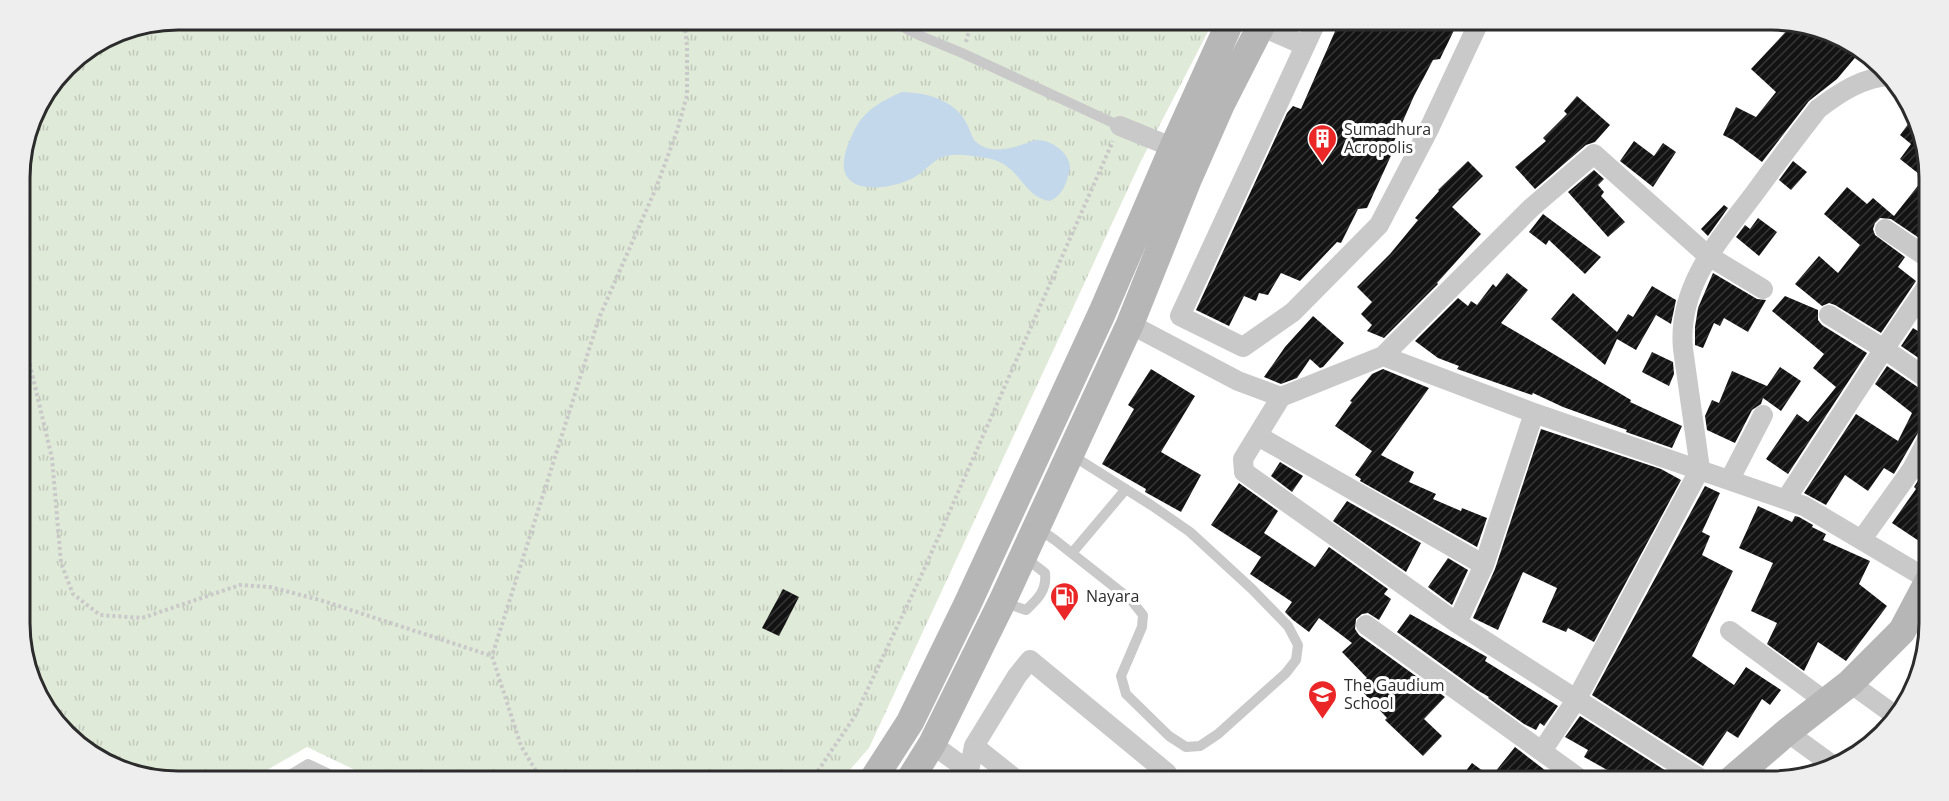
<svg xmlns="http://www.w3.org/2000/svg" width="1949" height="801" font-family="'Open Sans',sans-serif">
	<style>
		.grass { fill: url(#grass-tufts) }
		.water { fill: #c3d8eb }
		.building { fill: url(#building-hatch) }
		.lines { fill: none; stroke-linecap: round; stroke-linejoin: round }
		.path { stroke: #c9c9c9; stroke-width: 4; stroke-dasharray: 3 3; stroke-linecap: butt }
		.service { stroke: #c9c9c9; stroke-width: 10 }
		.minor { stroke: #c9c9c9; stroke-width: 20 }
		.secondary { stroke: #b6b6b6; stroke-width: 28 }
		.labels { text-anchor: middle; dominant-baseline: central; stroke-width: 6; stroke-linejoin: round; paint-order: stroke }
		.poi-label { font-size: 16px; fill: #2c2c2c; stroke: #fff; text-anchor: start }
		.rim { fill: none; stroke: #2c2c2c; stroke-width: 3 }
	</style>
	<defs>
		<pattern id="grass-tufts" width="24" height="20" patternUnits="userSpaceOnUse" patternTransform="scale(1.5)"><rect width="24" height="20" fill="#e0ead8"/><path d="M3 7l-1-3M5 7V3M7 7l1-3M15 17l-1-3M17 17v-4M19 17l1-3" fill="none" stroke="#c0c9ba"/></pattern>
		<pattern id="building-hatch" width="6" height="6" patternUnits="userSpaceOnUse" patternTransform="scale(1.5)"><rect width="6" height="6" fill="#131313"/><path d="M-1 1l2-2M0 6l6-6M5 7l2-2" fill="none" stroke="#363636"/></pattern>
	</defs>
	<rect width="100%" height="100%" fill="#fff"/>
	<!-- grass -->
	<path class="grass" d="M178,20h1036l-74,143 -271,585 -29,33h-462l-71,-34 -59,34h-70l-60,-11 -65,-50 -32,-76 -1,-477 16,-59 37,-49 45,-28z"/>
	<!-- water -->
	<path class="water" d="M902,92c26,1 54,8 66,34 3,7 4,14 12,19 13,8 29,4 44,-1 4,-1 9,-4 13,-4 14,0 32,12 33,27 0,4 -2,9 -3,13 -3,9 -8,17 -17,21 -22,-3 -28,-25 -45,-36 -7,-5 -17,-7 -26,-8 -10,-2 -26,-4 -36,0 -11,4 -20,16 -30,21 -16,9 -57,17 -67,-3 -7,-14 4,-36 10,-48 10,-18 29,-28 46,-35z"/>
	<!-- building -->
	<path class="building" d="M1340,20h119l-19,39 -7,1 -19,36 -22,50 3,1 -28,61 -9,1 -17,34 -4,-1 -37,39 -19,-8 -13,22 -9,-2 -3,8 -12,-5 -15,30 -33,-16 91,-197 6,-7 8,3z
		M1793,24l38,7 28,22 -22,26 -28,22 -47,61 -29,-22 -10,-5 13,-28 20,10 20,-25 -25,-23z
		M1577,96l33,29 -15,17 -9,3 -51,44 -20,-22 31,-26 -3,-3 24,-24 -3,-3z
		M1912,119l16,38v87l-37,-25 -11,-1 -5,5 -2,6 2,6 30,22 -7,10 18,14 -35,52 -46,-28 -6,-2 -7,3 -27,-22 24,-28 19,17 22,-28 -36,-31 23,-27 20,17 6,-6 21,18 30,-38 -24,-19 11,-15 -11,-9z
		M1634,141l20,15 9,-13 13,9 -23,35 -33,-26z
		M1468,161l15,15 -31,31 29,27 -44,49 1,1 -54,54 -17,-7 5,-6 -11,-11 11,-12 -15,-15 33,-33 28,-34 -3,-2 24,-27 -1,-1z
		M1793,161l14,11 -16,18 -12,-10z
		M1594,170l10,9 -6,6 6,7 -3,4 24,26 -17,15 -40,-45z
		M1724,205l4,3 -20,28 -7,-7z
		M1543,214l58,43 -16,17 -36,-34 -3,5 -17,-13z
		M1758,218l19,14 -18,24 -23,-19 9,-12 5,4z
		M1507,273l21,17 -27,33 130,77 -1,2 52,24 -10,22 -46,-16 1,-2 -64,-23 -30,-14 -1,2 -75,-26 2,-3 -21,-8 -23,-17 43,-43 10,8 3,-5 6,4 16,-21 3,3z
		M1713,273l44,26 9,1 -18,32 -24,-14 -4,8 -6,-3 -11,25 -8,-3v-18l3,-19z
		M1652,286l24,14 -5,24 -15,-9 -20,35 -19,-11 -12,26 -54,-46 22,-26 44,39 11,-18 5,3z
		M1785,296l33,14v10l4,5 45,28 -79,121 -22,-15 31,-45 11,8 28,-35 -23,-19 11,-14 -52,-43z
		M1313,316l31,27 -21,24 -3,1 -10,-9 -13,19 -16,6 -17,-7 21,-30z
		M1913,328l16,10v27l-28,-19z
		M1652,352l21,10 1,12 -5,12 -27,-14z
		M1887,366l35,24 7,2v33l-6,2 -4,4 -25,43 -10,-6 -16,23 -23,-16 -19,30 -22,-12 52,-79 42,27 14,-28 -37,-29z
		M1780,367l21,14 -20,30 -18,-13 -2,6 -9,6 -17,33 -28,-13 -2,-14 7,-16 7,3 13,-32 35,15z
		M1151,369l44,27 -34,56 40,23 -20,37 -36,-20 1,-3 -44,-25 32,-55 -6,-4z
		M1383,369l46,19 -48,67 33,17 -5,10 27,12 -3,5 28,12 1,-3 25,10 -10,29 -117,-66 1,-2 -6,-4 17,-24 -37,-25 17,-24 -2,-1 22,-27z
		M1541,429l120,40 20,11 -87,162 -26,-14 -2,4 -24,-10 15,-34 -34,-16 -25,58 -25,-12 22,-49z
		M1280,462l23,14 -11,16 -21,-16z
		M1929,463v70l-7,10 -30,-20 24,-34 -2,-2z
		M1239,483l39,28 -14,22 51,34 14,-20 59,42 -4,5 7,5 -12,21 -11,-7 -6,1 -6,5 -1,10 4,6 86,62 -21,22 18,17 -19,20 -38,-36 2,-2 -30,-32 10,-8 -25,-26 10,-9 -33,-25 -10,14 -16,-12 -8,-8 7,-10 -42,-28 11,-17 -50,-32z
		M1705,486l15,7 -18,39 8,4 -8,19 31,16 -41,85 42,29 12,-18 35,23 -11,15 -8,-6 -24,39 -11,-7 -24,35 -111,-71z
		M1347,501l74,42 -15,29 -73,-51z
		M1758,506l34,16 3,-6 4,1 14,8 -1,2 14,7 -3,6 47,21 -11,23 28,22 -41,55 -28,-19 -14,29 -37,-27 10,-21 -26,-12 22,-48 -34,-15z
		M1448,558l20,12 -16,35 -24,-18z
		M783,589l16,8 -20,39 -17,-8z
		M1410,614l77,43 -2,4 73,45 -14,20 -4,-3 -4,7 -12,-6 -36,-26 1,-1 -12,-7 -80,-58z
		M1580,716l97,62 -2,3h-48l-43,-24 4,-7 -23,-13z
		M1515,747l44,34h-101l14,-18 19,14z"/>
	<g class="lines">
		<!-- path -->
		<path class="path" d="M966,42l6,-22
			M20,323l32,135 9,105 12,31 27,21 42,3 98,-33 30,2 50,13 172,56
			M20,372l9,-11
			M542,781l-21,-35 -29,-90 107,-338 57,-130 21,-57 10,-36v-49l-3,-26
			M811,781l44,-65 67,-142 191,-433"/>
		<!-- service -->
		<path class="service" d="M889,20l32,16 41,17 158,73
			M1036,527l19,13 76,60 12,15 -1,12 -21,49 5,18 43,42 17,11 14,-1 18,-12 68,-61 10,-13 2,-15 -10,-19 -36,-37 -62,-57 -39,-27 -81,-51
			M1072,553l54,-64
			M1002,602l24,8c12,-11 21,-20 19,-37l-22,-17
			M280,781l28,-17 36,17"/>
		<!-- minor -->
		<path class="minor" d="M1317,20l-137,296 63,31 50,-35 86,-87 49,-94 52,-111
			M1260,26l44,19
			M1120,126l64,26
			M1885,229l43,29
			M1829,315l55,34 45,31
			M1130,324l108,57 43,16 102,-41 148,-148 63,-54 113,101 56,34
			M1383,356l151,57 270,93 125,74
			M1281,397l-38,62 1,13 213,151 247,158
			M1258,436l226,129
			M1730,479l33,-64
			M1786,499l98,-150 44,-64
			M1862,539l50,-70 17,-32
			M1457,623l27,-58 50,-152
			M1366,625l217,156
			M1730,631l95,70
			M1850,683l43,31
			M1787,732l44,32
			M932,744l37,27
			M974,746l43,-70 13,-16 137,113 -8,8
			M1542,751l34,-51 124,-231 -17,-120c-6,-62 36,-109 71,-155 21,-29 42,-57 64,-85 21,-16 45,-32 72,-33
			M961,781l8,-10 5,-25 44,35"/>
		<!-- secondary -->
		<path class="secondary" d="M872,781l38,-59 57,-117 135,-292 71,-165 58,-128
			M909,781l23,-37 70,-142 128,-278 58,-145 33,-75 43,-84
			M1730,781l57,-49 63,-49 52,-52 27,-51"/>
	</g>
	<!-- icons -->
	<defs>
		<symbol id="building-pin" viewBox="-11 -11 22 30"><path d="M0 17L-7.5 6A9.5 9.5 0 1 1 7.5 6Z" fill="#eb2626" stroke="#fff"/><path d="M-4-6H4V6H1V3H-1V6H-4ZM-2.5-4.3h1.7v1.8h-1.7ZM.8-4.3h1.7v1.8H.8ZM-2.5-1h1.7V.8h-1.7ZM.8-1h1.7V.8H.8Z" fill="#fff"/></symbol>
		<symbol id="fuel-pin" viewBox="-11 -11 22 30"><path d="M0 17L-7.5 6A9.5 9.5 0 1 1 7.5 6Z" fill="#eb2626" stroke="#fff"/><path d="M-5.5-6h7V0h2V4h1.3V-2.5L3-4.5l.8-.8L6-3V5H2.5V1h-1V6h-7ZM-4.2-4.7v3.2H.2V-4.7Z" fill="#fff"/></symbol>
		<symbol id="school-pin" viewBox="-11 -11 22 30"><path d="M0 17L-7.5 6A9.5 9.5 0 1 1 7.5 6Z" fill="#eb2626" stroke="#fff"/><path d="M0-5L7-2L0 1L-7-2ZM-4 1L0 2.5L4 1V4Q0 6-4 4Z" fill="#fff"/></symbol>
	</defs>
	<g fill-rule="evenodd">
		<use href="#building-pin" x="1306" y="122" width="33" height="45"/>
		<use href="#fuel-pin" x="1048" y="580" width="33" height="45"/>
		<use href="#school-pin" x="1306" y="678" width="33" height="45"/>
	</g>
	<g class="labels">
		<!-- poi labels -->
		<g class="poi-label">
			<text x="1344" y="129">Sumadhura<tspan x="1344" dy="18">Acropolis</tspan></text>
			<text x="1086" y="596">Nayara</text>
			<text x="1344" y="685">The Gaudium<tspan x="1344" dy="18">School</tspan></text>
		</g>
	</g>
	<!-- crop -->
	<path d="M0 0H1949V801H0ZM178 30H1771A148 148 0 0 1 1919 178V623A148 148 0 0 1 1771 771H178A148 148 0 0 1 30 623V178A148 148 0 0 1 178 30Z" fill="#eee" fill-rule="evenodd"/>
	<path class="rim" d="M178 30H1771A148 148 0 0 1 1919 178V623A148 148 0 0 1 1771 771H178A148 148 0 0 1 30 623V178A148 148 0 0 1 178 30Z"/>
</svg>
